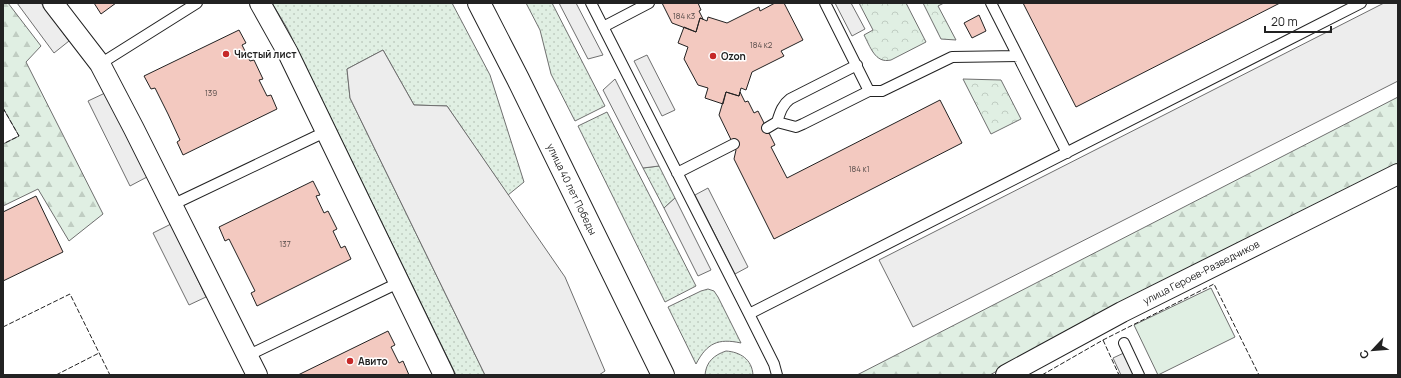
<svg xmlns="http://www.w3.org/2000/svg" width="1401" height="378" font-family="Manrope,sans-serif">
	<style>
		.grass { fill: url(#grass-dots); stroke: #6f6f6f }
		.forest { fill: url(#forest-firs); stroke: #6f6f6f }
		.park { fill: url(#park-crowns); stroke: #6f6f6f }
		.pitch { fill: #e0efe3; stroke: #6f6f6f }
		.parking { fill: #ededed; stroke: #6f6f6f }
		.building { fill: #f3c9c0; stroke: #222 }
		.lines { fill: none; stroke-linecap: round; stroke-linejoin: round }
		.service-casing { stroke: #222; stroke-width: 12 }
		.minor-casing { stroke: #222; stroke-width: 22 }
		.tertiary-casing { stroke: #222; stroke-width: 24 }
		.service { stroke: #fff; stroke-width: 10 }
		.minor { stroke: #fff; stroke-width: 20 }
		.tertiary { stroke: #fff; stroke-width: 22 }
		.fence { stroke: #222; stroke-width: 1; stroke-dasharray: 5 2; stroke-linecap: butt }
		.poi-dot { fill: #c62828; stroke: #fff; stroke-width: 1.5 }
		.labels { text-anchor: middle; dominant-baseline: central; stroke-width: 3; stroke-linejoin: round; paint-order: stroke }
		.number-label { font-size: 8px; fill: #564c4a }
		.poi-label { font-size: 10px; font-weight: bold; fill: #222; stroke: #fff; text-anchor: start }
		.street-label { font-size: 10px; fill: #222; stroke: #fff }
	</style>
	<defs>
		<pattern id="grass-dots" width="8" height="8" patternUnits="userSpaceOnUse"><rect width="8" height="8" fill="#e0efe3"/><path d="M2 2h.1M6 6h.1" fill="none" stroke="#c0cdc2" stroke-width="1.8" stroke-linecap="round"/></pattern>
		<pattern id="forest-firs" width="22" height="20" patternUnits="userSpaceOnUse"><rect width="22" height="20" fill="#e0efe3"/><path d="M5 1l3.5 6h-7zM16 11l3.5 6h-7z" fill="#c0cdc2"/></pattern>
		<pattern id="park-crowns" width="20" height="18" patternUnits="userSpaceOnUse"><rect width="20" height="18" fill="#e0efe3"/><path d="M2 6a3 3 0 1 1 6 0M12 15a3 3 0 1 1 6 0" fill="none" stroke="#c0cdc2"/></pattern>
	</defs>
	<rect width="100%" height="100%" fill="#fff"/>
	<!-- grass -->
	<path class="grass" d="M272,3h180l38,72 34,107 -16,13 -61,-89 -33,-1 -31,-55 -36,19 3,29 135,277h-29l-169,-347z
		M526,3h26l53,103 -30,15 -24,-47 -11,-44z
		M607,112l89,174 -31,16 -87,-176z
		M659,166l16,32 -11,10 -21,-40z
		M708,289l6,2 4,6 23,46c-23,-5 -34,0 -45,21l-28,-57 33,-16z
		M726,351c14,1 26,8 27,24h-48c1,-13 9,-20 21,-24z"/>
	<!-- forest -->
	<path class="forest" d="M3,3h5l33,43 -15,16 77,152 -34,27 -31,-52 -35,17v-62l16,-8 -16,-28z
		M1398,97v77l-325,153 -83,48h-133z"/>
	<!-- park -->
	<path class="park" d="M859,3h47l20,39 -35,18c-16,4 -21,-14 -27,-25l9,-5z
		M923,3h21l-6,3 18,34 -15,-1z
		M963,79l38,1 20,39 -30,15z"/>
	<!-- pitch -->
	<path class="pitch" d="M1211,288l24,49 -77,38 -24,-50z"/>
	<!-- parking -->
	<path class="parking" d="M17,3h24l28,38 -15,12z
		M559,3h17l27,52 -15,4z
		M835,3h16l14,26 -13,7z
		M1384,3h14v78l-485,246 -34,-67z
		M383,50l31,55 33,1 118,171 40,94 -6,4h-114l-135,-277 -3,-29z
		M647,55l28,55 -13,6 -28,-55z
		M615,79l44,87 -16,2 -40,-78z
		M105,93l42,84 -17,9 -42,-85z
		M708,188l40,79 -13,7 -40,-79z
		M675,198l36,72 -13,6 -34,-68z
		M171,224l35,73 -17,8 -36,-72z
		M1126,352l11,23h-16l-8,-17z"/>
	<!-- building -->
	<path class="building" d="M94,3h22l-15,11z
		M662,3h36l3,7 -2,1 4,8 -3,-1 -4,14 -24,-9z
		M775,3h9l19,37 -22,11 3,5 -32,16 -6,18 -5,-2 -2,8 -13,-4 -3,12 -18,-6 3,-10 -10,-3 -14,-26 4,-12 -10,-4 6,-16 12,5 4,-14 7,3 1,-4 19,6 32,-16 1,4z
		M1023,3h257l-204,104z
		M979,15l7,16 -14,7 -8,-15z
		M239,30l7,13 -4,2 8,16 4,-1 9,19 -4,1 8,16 4,-1 6,14 -94,46 -6,-13 3,-2 -12,-26 -13,-26 -4,1 -7,-13z
		M726,92l13,4 1,-4 5,10 3,-1 6,12 4,-2 17,34 -4,2 16,31 153,-78 22,43 -188,96 -40,-80 2,-9 -17,-35z
		M313,181l7,14 -4,1 8,17 4,-2 9,18 -4,2 8,17 4,-2 6,13 -94,47 -6,-13 4,-2 -26,-52 -4,2 -6,-14z
		M36,196l27,56 -60,29v-69z
		M388,331l7,14 -4,2 8,16 4,-2 6,14h-111z"/>
	<g class="lines">
		<defs>
			<path id="service" d="M591,3l158,311
				M825,3l44,88
				M991,3l76,150
				M603,27l46,-24
				M100,64l97,-61
				M777,122l19,5 7,-3 66,-33h13l70,-34 66,-1
				M767,128l10,-6c3,-9 5,-17 13,-23l67,-34
				M677,173l57,-29
				M172,205l153,-73
				M1124,343l15,32
				M247,356l151,-73
				M777,375l-3,-11 -25,-50 612,-311"/>
			<path id="minor" d="M53,3l47,61 34,65 123,246
				M260,3l28,50 156,322
				M1006,375l116,-63 276,-138"/>
			<path id="tertiary" d="M479,3l39,76 145,296"/>
		</defs>
		<!-- service casing -->
		<use href="#service" class="service-casing"/>
		<!-- minor casing -->
		<use href="#minor" class="minor-casing"/>
		<!-- tertiary casing -->
		<use href="#tertiary" class="tertiary-casing"/>
		<!-- service -->
		<use href="#service" class="service"/>
		<!-- minor -->
		<use href="#minor" class="minor"/>
		<!-- tertiary -->
		<use href="#tertiary" class="tertiary"/>
		<!-- fence -->
		<path class="fence" d="M3,108l16,28 -16,8
			M3,327l67,-33 40,81
			M1103,340l16,35
			M56,375l43,-22
			M1042,375l61,-35 111,-56 45,91"/>
	</g>
	<!-- markers -->
	<g class="poi-dot">
		<circle cx="226" cy="54" r="4"/>
		<circle cx="713" cy="56" r="4"/>
		<circle cx="350" cy="361" r="4"/>
	</g>
	<g class="labels">
		<!-- number labels -->
		<g class="number-label">
			<text x="684" y="15">184 к3</text>
			<text x="761" y="44">184 к2</text>
			<text x="211" y="92">139</text>
			<text x="859" y="168">184 к1</text>
			<text x="285" y="243">137</text>
		</g>
		<!-- poi labels -->
		<g class="poi-label">
			<text x="234" y="54">Чистый лист</text>
			<text x="721" y="56">Ozon</text>
			<text x="358" y="361">Авито</text>
		</g>
		<!-- street labels -->
		<g class="street-label">
			<text transform="translate(572 189) rotate(64)">улица 40 лет Победы</text>
			<text transform="translate(1201 272) rotate(-27)">улица Героев-Разведчиков</text>
		</g>
	</g>
	<!-- border -->
	<rect width="1401" height="378" fill="none" stroke="#222222" stroke-width="8"/>
	<!-- north arrow -->
	<g transform="translate(1373 350) rotate(244)" stroke="#ffffff" stroke-width="3" paint-order="stroke">
	<path d="M0-3L7 15L0 10L-7 15Z" fill="#222222"/>
	<text y="-6" font-size="11" font-weight="bold" text-anchor="middle" fill="#222222">С</text>
	</g>
	<!-- scale -->
	<path d="M1265 26v6h66v-6" fill="none" stroke="#222222" stroke-width="2"/>
	<text x="1271" y="26" font-size="12" fill="#222222" stroke="#ffffff" stroke-width="3" paint-order="stroke">20 m</text>
</svg>
